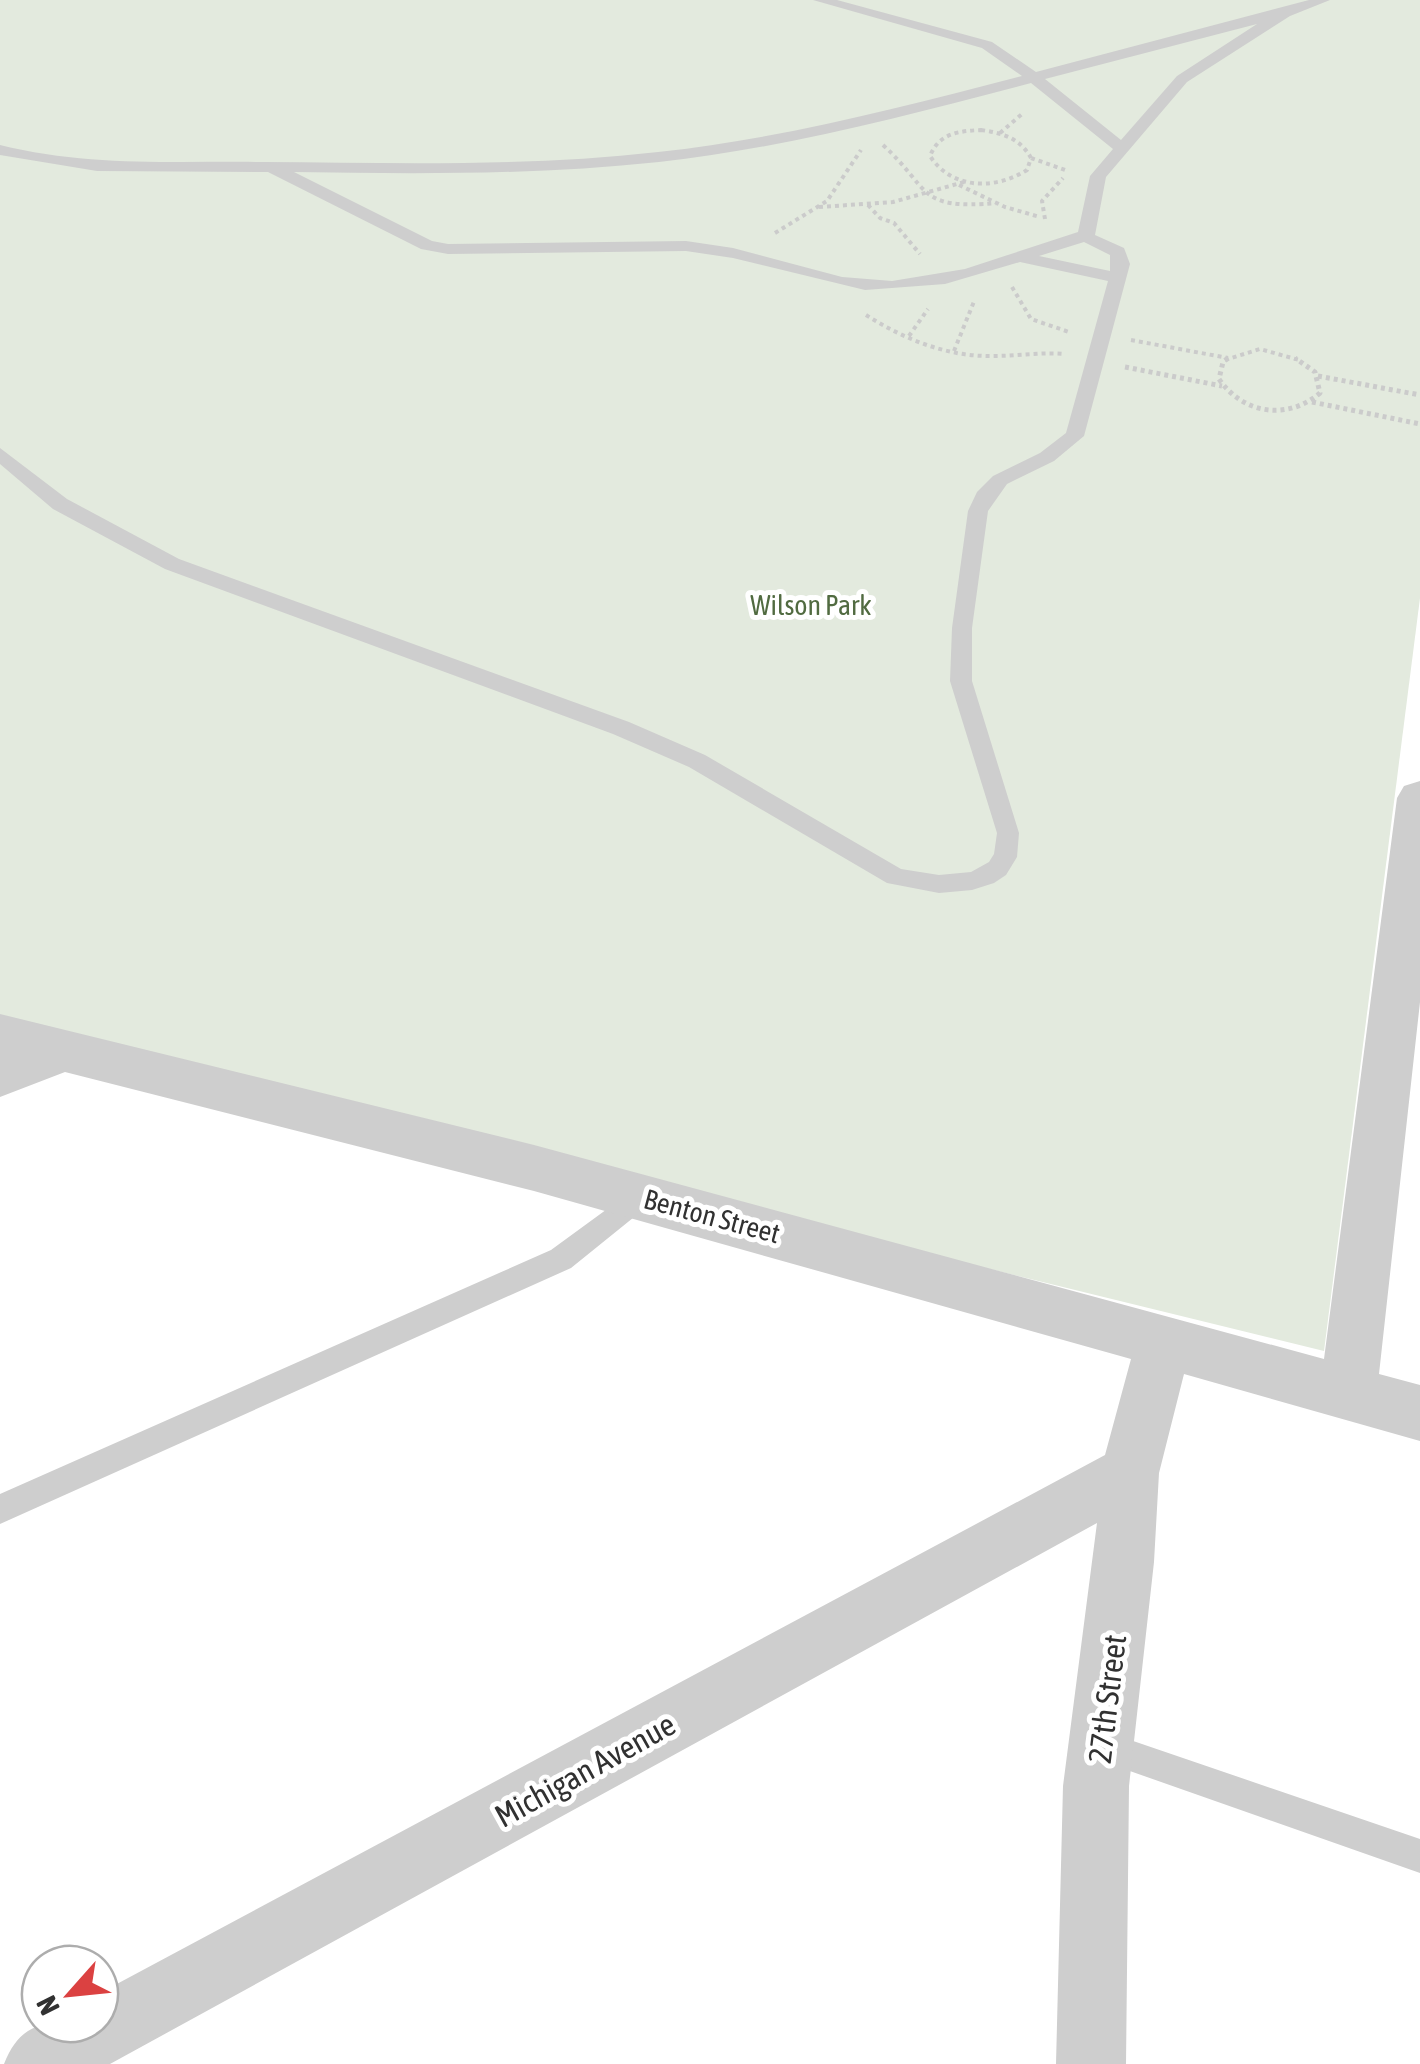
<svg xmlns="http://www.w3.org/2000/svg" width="1420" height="2064" font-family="'Asap Condensed',sans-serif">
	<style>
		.green { fill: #e3eade }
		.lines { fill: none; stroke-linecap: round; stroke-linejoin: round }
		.path-far1 { stroke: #cbcbcb; stroke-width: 4; stroke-dasharray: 4 4; stroke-linecap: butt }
		.path { stroke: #cbcbcb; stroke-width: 5; stroke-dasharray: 4 4; stroke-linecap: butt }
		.lane { fill: #cecece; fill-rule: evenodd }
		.street { fill: #cecece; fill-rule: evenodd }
		.labels { text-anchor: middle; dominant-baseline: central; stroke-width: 10; stroke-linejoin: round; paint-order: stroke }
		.park-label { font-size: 28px; fill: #516b41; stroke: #fff }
		.street-label { font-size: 28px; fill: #313131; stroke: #fff }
		.near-street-label { font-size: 32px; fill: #313131; stroke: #fff }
	</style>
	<rect width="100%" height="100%" fill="#fff"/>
	<!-- green -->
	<path class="green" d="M0,0h1420v598l-96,753 -1324,-325z"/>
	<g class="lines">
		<!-- path-far1 -->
		<path class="path-far1" d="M981,130c21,3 39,8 50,28l-4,12c-32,20 -75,20 -97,-14 9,-23 29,-25 51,-26z
			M1000,133l22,-19
			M883,145c49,45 33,65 114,58
			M1031,158l37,13
			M959,185l46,22 35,10
			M868,205l12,13 14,5 26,31
			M819,207l74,-5 71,-20
			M1045,219l-3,-18 21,-23
			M775,233l52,-32 34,-51
			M1012,287l19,32 38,13
			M866,315c38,24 81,42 127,41 24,0 47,-4 71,-2
			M909,336l19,-27
			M1131,340l97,18
			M954,351l21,-52
			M1225,360l35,-11 39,11"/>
		<!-- path -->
		<path class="path" d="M1228,358l-5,4 -4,17c24,35 68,42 101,14l-5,-21 -20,-14
			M1125,367l97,19
			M1318,376l102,19
			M1312,402l108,22"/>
		<!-- lane -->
		<path class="lane" d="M813,0h24l155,42 44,30 273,-72h21l-40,16 -103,66 -81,95 -11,58 29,13 6,16 -46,172 -30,25 -47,23 -19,27 -16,117v53l47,152 -2,24 -11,18 -12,8 -22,7 -33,3 -52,-10 -198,-116 -76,-33 -448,-165 -112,-60 -53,-45v-16l67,51 112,60 450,163 76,33 196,114 38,6 32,-3 18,-10 5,-8 3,-21 -47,-152 2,-53 16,-117 9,-19 16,-16 47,-23 26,-20 42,-152 -88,-19 -75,22 -80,6 -132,-32 -47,-7 -238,3 -27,-5 -153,-77 -171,-1 -97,-16v-10c88,22 174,16 264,17 132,1 263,5 394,-10 123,-13 244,-45 364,-76l-40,-28zM1257,24l-80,52 -56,64 -76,-61zM1031,83l82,66 -23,27 -12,56 -113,37 -73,12 -50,-4 -109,-29 -47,-7 -238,3 -16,-3 -138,-69c122,2 244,3 365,-10 126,-14 250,-47 372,-79zM1084,242l26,13v16l-71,-15z
			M640,1185l9,4 4,8 -4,8 -78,63 -571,256v-30l551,-244z
			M1101,1730l319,109v34l-330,-116 -5,-11 5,-11z"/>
		<!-- street -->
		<path class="street" d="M1420,781v221l-41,372 41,11v56l-236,-67 -25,99 -5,89 -25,224 -3,278h-70l7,-278 34,-263 -987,541h-106c20,-50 49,-40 96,-40v-31l1005,-538 26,-96 -597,-168 -469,-119 -65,25v-83l534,131 790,214 73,-561 7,-12z"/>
	</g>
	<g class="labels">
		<!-- park labels -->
		<g class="park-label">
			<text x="811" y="605">Wilson Park</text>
		</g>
		<!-- street labels -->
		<g class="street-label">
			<text transform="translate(712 1216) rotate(15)">Benton Street</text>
		</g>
		<!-- near-street labels -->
		<g class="near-street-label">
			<text transform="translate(1107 1699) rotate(-83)">27th Street</text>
			<text transform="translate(585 1770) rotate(-29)">Michigan Avenue</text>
		</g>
	</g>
	<!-- north arrow -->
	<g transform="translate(70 1994) rotate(243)"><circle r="48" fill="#ffffff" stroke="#adadad" stroke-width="2.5"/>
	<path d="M0-8L18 38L0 25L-18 38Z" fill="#db4141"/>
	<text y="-15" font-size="28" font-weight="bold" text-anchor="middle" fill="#313131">N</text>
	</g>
</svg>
